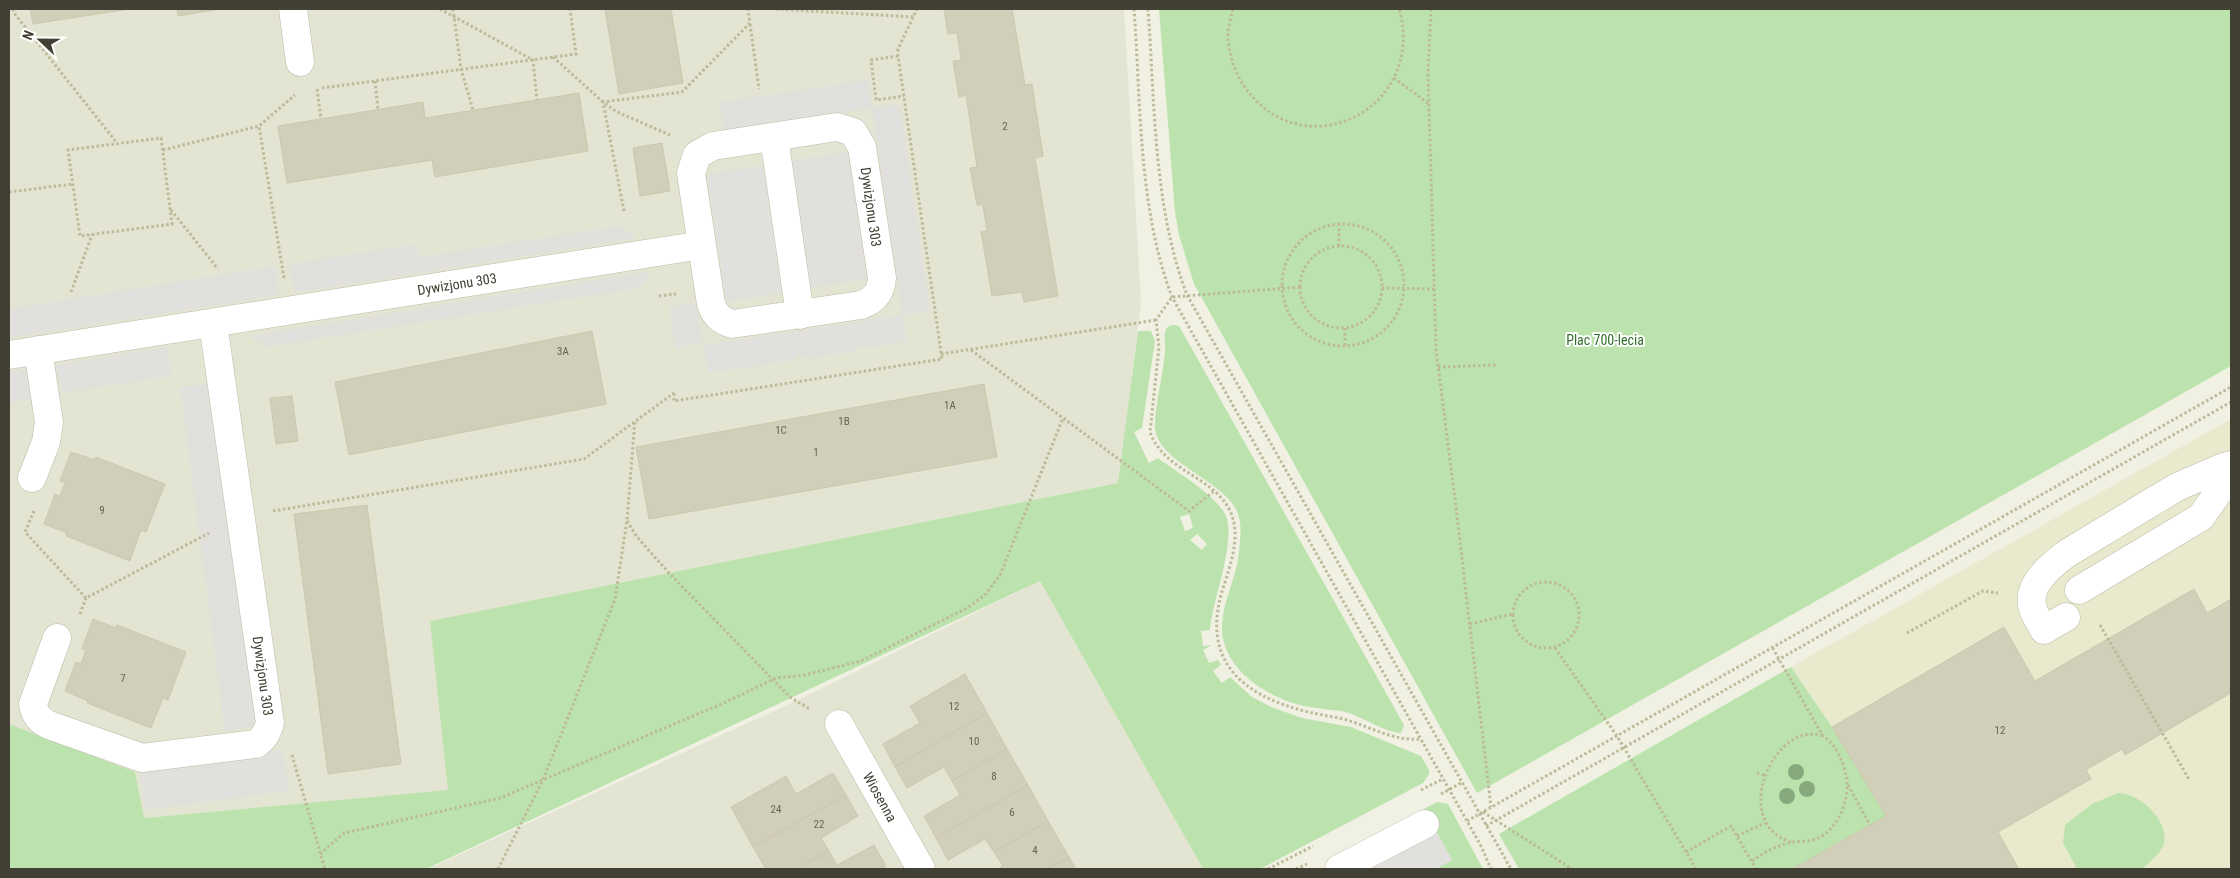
<svg xmlns="http://www.w3.org/2000/svg" width="2240" height="878" font-family="'Roboto Condensed',sans-serif">
	<style>
		.residential { fill: #e4e4d2 }
		.education { fill: #e9e9ce }
		.green { fill: #bce3ae; fill-rule: evenodd }
		.parking { fill: #e1e0dc }
		.building { fill: #d1cfb9; stroke: #cbc8ad }
		.lines { fill: none; stroke-linecap: round; stroke-linejoin: round }
		.minor-casing { stroke: #bbbaa7; stroke-width: 29 }
		.path { stroke: #bcba99; stroke-width: 3; stroke-dasharray: 2.5 2.5; stroke-linecap: butt }
		.minor { stroke: #fff; stroke-width: 28 }
		.tree { fill: #88a97e }
		.labels { text-anchor: middle; dominant-baseline: central; stroke-width: 4; stroke-linejoin: round; paint-order: stroke }
		.number-label { font-size: 11px; fill: #666455 }
		.street-label { font-size: 14px; fill: #424034; stroke: #fff }
		.park-label { font-size: 14px; fill: #326f2b; stroke: #fff }
	</style>
	<rect width="100%" height="100%" fill="#f0f0e3"/>
	<!-- residential -->
	<path class="residential" d="M9,9h1115l17,293 -22,181 -688,138 18,169 -306,28 -8,-46 -126,-48z
		M1040,581l163,288h-775l368,-168z"/>
	<!-- education -->
	<path class="education" d="M2231,419v450h-439l94,-53 -54,-89 -41,-60z"/>
	<!-- green -->
	<path class="green" d="M1159,9h1072v357l-754,427 -283,-509 -15,-49 -4,-23z
		M1175,325l4,1 225,399 -3,8c-18,-1 -40,-18 -60,-22 -15,-2 -31,-3 -45,-7 -36,-11 -76,-39 -74,-80 2,-25 14,-47 17,-71 1,-14 4,-31 -3,-44 -17,-31 -79,-47 -81,-82 0,-25 8,-50 10,-75 1,-11 -5,-27 10,-27z
		M1138,331h13l4,10 -13,87 -8,4 15,31 9,-5c21,16 51,32 66,54 15,24 -12,88 -14,118l-9,1 2,15 9,-1 -9,5 6,13 9,-3 3,5 -8,6 9,12 8,-6 22,20 19,10 31,11 49,9 70,29 8,14v4l-6,9 -163,86h-57l-163,-288 -614,288h-417v-145l126,48 9,46 304,-28 -18,-169 688,-138zM1189,514l4,14 -8,3 -5,-14zM1197,534l10,10 -5,6 -12,-10z
		M1791,667l41,60 54,89 -94,53h-273l-20,-35z
		M2118,793c22,0 54,30 45,53 -4,9 -14,16 -21,23h-65l-14,-26 2,-18 27,-21z
		M1437,802l11,2 35,65h-48l17,-9 -28,-51z"/>
	<!-- parking -->
	<path class="parking" d="M868,80l4,28 28,-4 30,207 -28,4 5,28 -9,-1 -26,7 -4,-3 -13,2v4l-46,6 -4,-2 -9,1 -1,3 -87,13 -5,-28 199,-30 -30,-207 -148,22 -4,-28z
		M849,152l18,127 -57,9 -18,-128z
		M763,166l19,127 -56,9 -19,-128z
		M620,226l17,12 -343,55 -5,-29 127,-20 3,13z
		M275,266l4,29 -270,43v-29z
		M651,271l-11,17 -374,59 -16,-11z
		M696,303l7,40 -28,5 -6,-41z
		M167,347l5,29 -111,17 -5,-28z
		M28,370l4,29 -23,3v-30z
		M207,384l52,340 -34,8 -45,-345z
		M283,750l6,41 -144,19 -5,-40z
		M1437,833l15,27 -17,9h-64z"/>
	<!-- building -->
	<path class="building" d="M30,9h99l-96,15z
		M177,9h43l-42,7z
		M605,9h66l12,74 -64,11z
		M944,9h68l13,76 7,-1 11,72 -8,2 23,138 -34,6 -2,-10 -30,4 -11,-64 6,-1 -4,-26h-6l-7,-37 7,-1 -11,-72 -7,2 -6,-36 8,-1 -4,-27 -9,1z
		M579,93l9,58 -153,26 -3,-17 -145,23 -9,-57 145,-24 2,16z
		M662,143l8,48 -30,5 -7,-48z
		M592,331l14,73 -257,51 -14,-73z
		M984,384l13,73 -348,62 -13,-72z
		M292,396l6,45 -22,3 -6,-46z
		M71,452l24,8 1,-3 69,27 -19,48 -5,-2 -11,31 -64,-25 1,-3 -23,-9 11,-30 5,2 5,-13 -5,-2z
		M367,505l34,259 -73,10 -34,-260z
		M2194,589l13,24 24,-14v94l-106,62 -3,-6 -36,21 5,9 -93,53 21,37h-227l94,-53 -54,-89 172,-100 31,54z
		M93,619l23,9 1,-3 69,27 -18,48 -5,-2 -12,30 -64,-25 1,-2 -23,-10 11,-29 5,2 5,-14 -4,-1z
		M965,674l22,39 -92,54 -12,-23 37,-21 -10,-17z
		M987,713l20,36 -55,32 -8,-14 -37,21 -12,-21z
		M1007,749l21,36 -92,53 -12,-22 36,-21 -8,-14z
		M833,773l13,22 -93,52 -22,-40 55,-31 10,18z
		M1028,785l20,36 -54,31 -9,-13 -37,21 -12,-22z
		M846,795l12,21 -37,22 8,13 -32,18h-31l-13,-22z
		M1048,821l21,36 -22,12h-50l6,-3 -9,-14z
		M874,845l12,21 -5,3h-84l32,-18 8,14z
		M1069,857l7,12h-29z"/>
	<g class="lines">
		<defs>
			<path id="minor" d="M293,9l7,53
				M837,127l16,5 9,15 20,131c-1,14 -7,22 -21,27l-129,19c-12,-4 -17,-9 -21,-20l-20,-131 6,-18 16,-9z
				M774,137l26,178
				M9,355l693,-110
				M32,478l14,-36 3,-20 -11,-72
				M2079,590l122,-73 16,-23 4,-26 10,-3
				M2066,617l-22,13c-4,-8 -11,-17 -12,-25 -4,-22 20,-40 34,-51l111,-67 44,-19
				M57,638l-24,66c2,11 6,16 16,21l93,33 114,-14c8,-6 11,-11 14,-21l-57,-400
				M839,724l82,145
				M1339,869l86,-45"/>
		</defs>
		<!-- minor casing -->
		<use href="#minor" class="minor-casing"/>
		<!-- path -->
		<path class="path" d="M13,9l1,4 103,130
			M440,9l93,51 4,40
			M453,9l8,60 12,41
			M776,9l138,8
			M1134,9c7,95 4,198 38,288l309,549 10,23
			M1148,9c7,94 5,197 39,286l324,574
			M1233,9c-2,8 -5,18 -5,26 1,50 43,96 96,91 58,-7 92,-63 75,-117
			M1431,9l-3,63 8,278 20,157 35,300
			M750,24l9,65
			M898,56l-27,4 5,40 28,-4
			M553,57l50,45 14,10 53,23
			M1394,78l35,26
			M375,81l3,28
			M322,88l254,-34 -6,-45
			M317,89l4,30
			M161,138l11,86 -92,12 -12,-86z
			M163,150l96,-24
			M9,192l64,-8
			M171,210l47,59
			M624,211l-21,-109 79,-10 68,-69 -2,-14
			M1282 285a61 61 0 1 1 122 0a61 61 0 1 1-122 0Z
			M1339,246v-23
			M1300 287a41 41 0 1 1 82 0a41 41 0 1 1-82 0Z
			M284,278l-25,-152 36,-31
			M1300,287l-128,10 -16,23 3,27 -9,85c14,40 65,44 81,81 11,26 -3,58 -10,82 -22,82 44,111 113,122 30,5 56,25 87,22
			M1382,288l52,1
			M71,292l21,-57
			M659,296l17,-2
			M1345,328v18
			M971,350l218,161 24,-19
			M941,354l215,-34
			M1438,367l58,-2
			M674,393v8l268,-42 -44,-303v-7l19,-40
			M34,511l-9,21 61,66 123,-65
			M273,511l311,-52 90,-66
			M627,521l10,16 32,36 122,125 19,11
			M1513 615a33 33 0 1 1 66 0a33 33 0 1 1-66 0Z
			M80,614l6,-16
			M1470,624l42,-10
			M2100,625l90,156
			M1907,633l76,-42 15,2
			M1555,648l62,88 79,133
			M292,755l33,114
			M1757,773l9,3
			M1848,785l22,40
			M1421,790l22,-11
			M1441,794l20,-11
			M1483,812l89,57
			M1467,821l764,-434
			M1486,826l745,-424
			M1737,836l28,-13
			M1791,842c-62,-19 -17,-123 32,-106
			M1686,852l45,-26 25,43
			M320,854l24,-21 156,-35 226,-96 50,-24 28,-3 57,-14 106,-53 19,-14 14,-19 63,-157
			M1752,861c13,-9 25,-16 41,-19 6,-1 13,0 19,-2 26,-6 39,-42 34,-65 -3,-14 -11,-32 -23,-39l-51,-89
			M498,869l45,-89 72,-181 12,-79 8,-100
			M1268,869l45,-23
			M1296,869l11,-5"/>
		<!-- minor -->
		<use href="#minor" class="minor"/>
	</g>
	<!-- trees -->
	<g class="tree">
		<circle cx="1796" cy="772" r="8"/>
		<circle cx="1807" cy="789" r="8"/>
		<circle cx="1787" cy="796" r="8"/>
	</g>
	<g class="labels">
		<!-- number labels -->
		<g class="number-label">
			<text x="1005" y="126">2</text>
			<text x="563" y="351">3A</text>
			<text x="950" y="405">1A</text>
			<text x="844" y="421">1B</text>
			<text x="781" y="430">1C</text>
			<text x="816" y="452">1</text>
			<text x="102" y="510">9</text>
			<text x="123" y="678">7</text>
			<text x="954" y="706">12</text>
			<text x="2000" y="730">12</text>
			<text x="974" y="741">10</text>
			<text x="994" y="776">8</text>
			<text x="776" y="809">24</text>
			<text x="1012" y="812">6</text>
			<text x="819" y="824">22</text>
			<text x="1035" y="850">4</text>
		</g>
		<!-- street labels -->
		<g class="street-label">
			<text transform="translate(871 207) rotate(82)">Dywizjonu 303</text>
			<text transform="translate(457 284) rotate(-9)">Dywizjonu 303</text>
			<text transform="translate(263 676) rotate(82)">Dywizjonu 303</text>
			<text transform="translate(880 797) rotate(61)">Wiosenna</text>
		</g>
		<!-- park labels -->
		<g class="park-label">
			<text x="1605" y="340">Plac 700-lecia</text>
		</g>
	</g>
	<!-- border -->
	<rect width="2240" height="878" fill="none" stroke="#424034" stroke-width="20"/>
	<!-- north arrow -->
	<g transform="translate(40 40) rotate(292)" stroke="#ffffff" stroke-width="4" paint-order="stroke">
	<path d="M0-4L9 19L0 12L-9 19Z" fill="#424034"/>
	<text y="-8" font-size="14" font-weight="bold" text-anchor="middle" fill="#424034">N</text>
	</g>
</svg>
